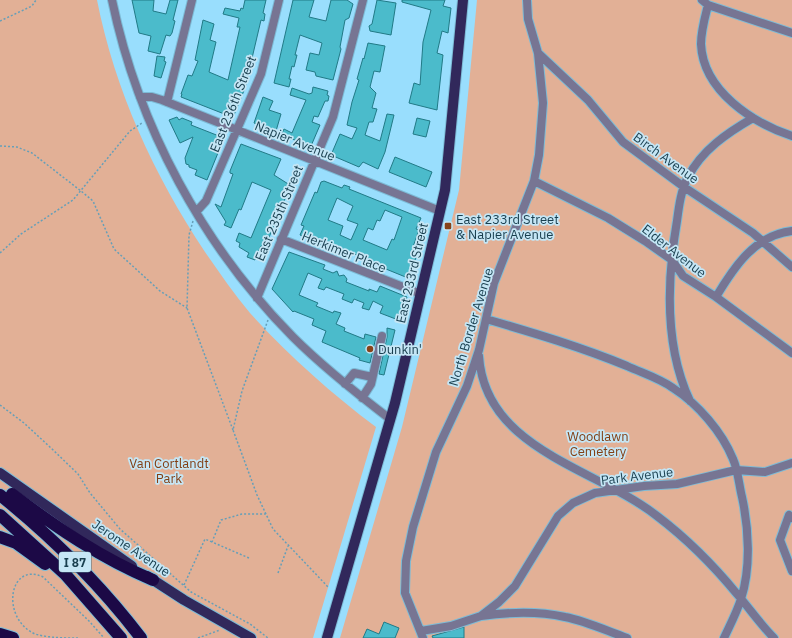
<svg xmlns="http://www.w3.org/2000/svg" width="792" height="638" font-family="'IBM Plex Sans',sans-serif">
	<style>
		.green { fill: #e2b096 }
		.building { fill: #4bbbcb; stroke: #217a86; fill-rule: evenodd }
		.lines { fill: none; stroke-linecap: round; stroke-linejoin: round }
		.minor-casing { stroke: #7dbbd6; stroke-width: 10 }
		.major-casing { stroke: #7dbbd6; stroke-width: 12 }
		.highway-casing { stroke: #7dbbd6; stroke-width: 14 }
		.path { stroke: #669fb8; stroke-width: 1.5; stroke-dasharray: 2 2; stroke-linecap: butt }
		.minor { stroke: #777593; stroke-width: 8 }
		.major { stroke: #31285b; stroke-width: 10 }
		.highway { stroke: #1c0946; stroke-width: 12 }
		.poi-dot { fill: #874319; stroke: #c5e6f5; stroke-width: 1.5 }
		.labels { text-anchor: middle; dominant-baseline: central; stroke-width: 3.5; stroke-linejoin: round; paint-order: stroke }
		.shield { fill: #c5e6f5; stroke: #4c7080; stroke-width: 1 }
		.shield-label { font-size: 12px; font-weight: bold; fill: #183e4e }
		.street-label { font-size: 13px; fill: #183e4e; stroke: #c5e6f5 }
		.poi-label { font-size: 13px; fill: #183e4e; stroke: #c5e6f5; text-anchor: start }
		.park-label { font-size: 13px; fill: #823f14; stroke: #c5e6f5 }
	</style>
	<rect width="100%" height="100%" fill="#99defd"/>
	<!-- green -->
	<path class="green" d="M0,0h97c18,91 57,175 108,252 14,20 29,42 45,61 38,42 81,80 126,114l-63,211h-313z
		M477,0h315v638h-452l62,-211 57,-237z"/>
	<!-- building -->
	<path class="building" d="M132,0h22l-1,11 13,3 4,-14h8l-5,20 2,1 -3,12 -2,3 -4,-1 -6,19 -12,-3 3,-15 -12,-3z
		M245,0h21l-3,13 2,1 -1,7 -3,-1 -16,68 -11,27h-1l-1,2 -51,-20 1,-3h-1l7,-19 4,1 6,-15 -3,-1 8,-40 11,4 -4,16 6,2 -7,30 19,8 12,-53h-3l2,-9 -16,-4 2,-6 15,3 1,-3 2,1z
		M293,0h21l-5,17 17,4 5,-21h16l6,4 -4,14 -4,2 -5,27 1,2 -8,31 -17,-4 -1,-4 -9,-2 4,-17 9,2 3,-12 -22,-8 -5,20h2l-3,12 -2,-1 -3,13h2l-2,8 -15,-4z
		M377,0l19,3 -5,32 -21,-4 -1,-5 3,-2z
		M402,0h43l-2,6 8,2 -3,25 -6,-2 -5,22 6,2 -6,55 -28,-7 5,-20 6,2 3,-43 8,-32 -29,-8z
		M368,43l17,3 -5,26 -6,-1 -4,16 6,6 -4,15 5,1 -4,13h-4l-4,13 15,6 7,-27 7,1 -9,37 -7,17 -15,-7 -4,5 -28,-12 9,-21 12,5 5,-11 -10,-3 5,-23 7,-22 -2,-1 6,-21 1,1z
		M157,56l8,1 -1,4 2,1 -5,16 -7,-2z
		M313,87l15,4 -1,4 2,1 -1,5h-3l-7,16 -4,-1 -2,6 8,3 -9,21 -30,-11 3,-6 8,4 14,-33 -16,-5 2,-7 17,6 3,-1z
		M263,97l10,4 -4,9 12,4 -5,17 -22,-8z
		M177,117l2,3 3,-2 10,4 -1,3 33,13 -17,42 -12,-5 2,-5 -8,-3v-2l-3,-1 -1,-6 8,-21 -13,6 -11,-23z
		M417,118l13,3 -4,16 -13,-3z
		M241,144l40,15 -7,16 19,12 -2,7h-4l-22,53 -4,-1 -6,14 -8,-3 2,-4 -10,-6 1,-4 -4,-2 3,-8 12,5 20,-48 -19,-8 -11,28 -2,-1 -8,19 -7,-3 2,-3 -11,-18 6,3 12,-33 -3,-1v-2z
		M395,157l37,15 -6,15 -37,-15z
		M324,181l18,7 2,-3 6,2 -1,2 72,29 -5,11 3,1 -6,17 6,3 -11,28 -27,-11 1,-1 -25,-11 -22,-8 -1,2 -8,-2 -26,-12 4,-9 -3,-1 14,-33 2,1 4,-11zM337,198l16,8 -6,14 11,4 -7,16 -11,-5 3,-9 -15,-6zM385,210l17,7 -8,23 -2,-1 -5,11 -24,-10 5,-12 5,2 4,-10 3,1z
		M289,252l36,13 -2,4 10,4 4,-2 2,5 5,-1 3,4 -1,3 23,9v-2l8,3 3,-6 27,11 -7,17 4,2 -3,5 -21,-8 3,-7 -10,-5 -4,9 -7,-2 2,-5 -10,-4 -2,4 -10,-4 2,-5 -18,-7 -2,3 -6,-2 4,-9 -14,-6 -9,22 19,8 -2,3 17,7 1,-2 7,2 -5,11 9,4 -1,3 20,8 1,-5 11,3 -6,26 -11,-3 1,-2 -38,-16 4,-11 -14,-6 2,-6 -20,-8 -1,1 -21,-23z
		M387,328l8,2 -11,45 -5,-1 8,-37z
		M384,622l15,6 -4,10h-32l4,-9 12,5z
		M464,627v11h-31l-1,-2z"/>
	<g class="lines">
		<defs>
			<path id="minor" d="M112,0c26,126 91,246 181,337 30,30 63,56 97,82
				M702,0l6,5 84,28
				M708,5c-3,12 -7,26 -7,39 2,47 52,79 91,92
				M538,53l50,47 35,42 61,45 69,46 39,34
				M140,97h12l10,3 278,111
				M167,102l25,-102
				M534,181l74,37 37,23 27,19 11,16 33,21 76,56
				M196,212l10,-11 55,-127 18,-74
				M281,239l140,55
				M716,297c18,-30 39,-62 76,-66
				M257,298l76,-181 30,-117
				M486,319c48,14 95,28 141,47 15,7 32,12 46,22 25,16 49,44 60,71 5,11 6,26 9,38 7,32 9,71 -1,102 -4,13 -11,26 -17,39
				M479,356c6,94 117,112 178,160 29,22 57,50 80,78 13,15 23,30 37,44
				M345,384l9,-11 18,4
				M362,398l9,-14 11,-48
				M690,401c-26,-55 -23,-122 -13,-180 2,-15 4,-31 11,-44 14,-27 39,-44 65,-59
				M792,518l-3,-3 -9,25 12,31
				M481,616c28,-4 57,-5 84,1 21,4 42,14 62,21
				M421,631l30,-5 30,-10 18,-14 16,-16 43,-70 15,-13 22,-10 49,-7 33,-2 59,-14 29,2 27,-9
				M423,638l-18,-45 1,-32 7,-34 23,-75 31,-66 12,-36 15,-67 40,-102 5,-26 4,-52 -5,-50 -10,-34 -1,-19"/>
			<path id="major" d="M0,473l132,93
				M147,576l37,24 67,38
				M327,638l68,-235 50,-213 18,-190"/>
			<path id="highway" d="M12,494c45,34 89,64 141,86
				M0,495c52,42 100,89 141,143
				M0,515l65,59 56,64
				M0,537l16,6 29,21
				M0,634l13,4"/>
		</defs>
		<!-- minor casing -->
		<use href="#minor" class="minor-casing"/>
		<!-- major casing -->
		<use href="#major" class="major-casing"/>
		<!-- highway casing -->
		<use href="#highway" class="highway-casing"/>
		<!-- path -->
		<path class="path" d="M0,21l32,-15 4,-6
			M0,146l17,1 15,6 49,38 12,10 21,48 46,42 27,17
			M193,221l-4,14 -2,73 46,122
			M0,253l21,-19 52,-34 57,-69 12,-8
			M268,320l-26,71 -9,39 24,65 16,34 56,59
			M0,405l24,18 27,25 27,26 12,19 30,36 71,63 59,32 18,14
			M249,558l-37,-16 9,-22 21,-6h24
			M278,573l10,-27
			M184,585l21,-46 7,3
			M78,638c-14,0 -29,0 -43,-4 -35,-16 -26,-73 8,-57l46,44 15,17
			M198,638l22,-8"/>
		<!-- minor -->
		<use href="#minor" class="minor"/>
		<!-- major -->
		<use href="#major" class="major"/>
		<!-- highway -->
		<use href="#highway" class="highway"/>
	</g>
	<!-- markers -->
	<g class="poi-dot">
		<rect x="444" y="222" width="8" height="8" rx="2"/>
		<circle cx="370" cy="349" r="4"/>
	</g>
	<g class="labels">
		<!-- shield labels -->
		<rect class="shield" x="59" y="552" width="32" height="20" rx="3"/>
		<g class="shield-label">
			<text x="75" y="562">I 87</text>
		</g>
		<!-- street labels -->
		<g class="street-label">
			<text transform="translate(233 104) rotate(-68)">East 236th Street</text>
			<text transform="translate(295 141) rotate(22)">Napier Avenue</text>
			<text transform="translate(666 158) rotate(36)">Birch Avenue</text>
			<text transform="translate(279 213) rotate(-67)">East 235th Street</text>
			<text transform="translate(674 251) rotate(38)">Elder Avenue</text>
			<text transform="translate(344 252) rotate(22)">Herkimer Place</text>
			<text transform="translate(412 273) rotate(-77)">East 233rd Street</text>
			<text transform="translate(471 327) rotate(-73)">North Border Avenue</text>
			<text transform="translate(637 476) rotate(-7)">Park Avenue</text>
			<text transform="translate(131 548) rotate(34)">Jerome Avenue</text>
		</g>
		<!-- poi labels -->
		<g class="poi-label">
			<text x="456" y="219">East 233rd Street<tspan x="456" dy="15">&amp; Napier Avenue</tspan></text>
			<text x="378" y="349">Dunkin'</text>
		</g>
		<!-- park labels -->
		<g class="park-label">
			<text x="598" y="436">Woodlawn<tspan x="598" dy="15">Cemetery</tspan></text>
			<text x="169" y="463">Van Cortlandt<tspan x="169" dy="15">Park</tspan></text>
		</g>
	</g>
</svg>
